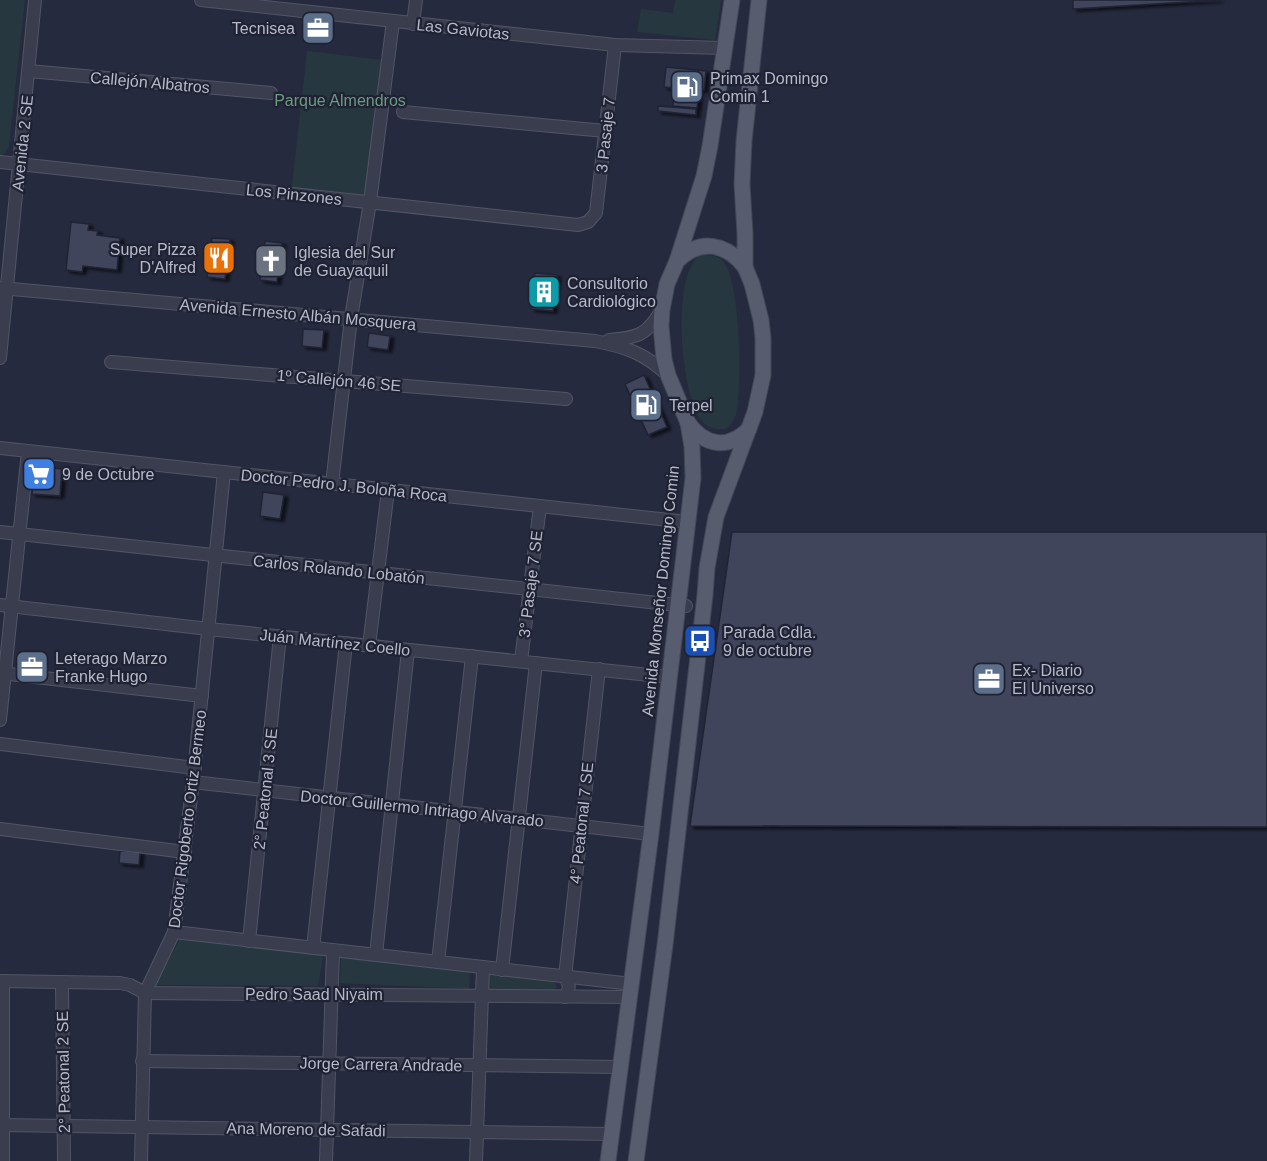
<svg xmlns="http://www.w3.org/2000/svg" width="1267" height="1161" font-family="Arial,sans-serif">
  <defs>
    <filter id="shadow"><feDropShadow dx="4" dy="2.5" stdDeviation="1.5" flood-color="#0009"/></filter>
  </defs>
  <rect width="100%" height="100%" fill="#252a3e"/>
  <!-- green -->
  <g fill="#27373f">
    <path d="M0,0H25L9,146L4,154L0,156Z"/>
    <path d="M675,0H721L715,40L637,32L641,9L673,13Z"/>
    <path d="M307,51L383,60L365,202L291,194Z"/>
    <path d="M701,255C710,255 720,255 725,264C740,286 743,388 736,414C734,421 731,424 726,429C716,430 707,428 701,420C681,395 670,272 701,255Z"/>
    <path d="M181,937L324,952L318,986L155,985Z"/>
    <path d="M341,956L470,971L469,989L340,983Z"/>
    <path d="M486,974L554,982L557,986L555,991L485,989Z"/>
  </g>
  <!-- building -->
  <g fill="#3f455c" stroke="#202435" stroke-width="1.5" filter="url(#shadow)">
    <path d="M1073,0H1220L1073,9Z"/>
    <path d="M666,67L706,71L704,90H699L697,108L673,106L674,88L664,87Z"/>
    <path d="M658,106L696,109V115L658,111Z"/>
    <path d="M71,222L89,224L88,230L98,231L97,235L120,238L117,270L83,266L82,272L66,270Z"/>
    <path d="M212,238L230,239L225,279L207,277Z"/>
    <path d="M265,241L282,243L277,282L260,280Z"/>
    <path d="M535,273L557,275L553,311L531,309Z"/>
    <path d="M303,329L324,330L322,348L302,346Z"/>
    <path d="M369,333L390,336L388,350L367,347Z"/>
    <path d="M644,375L667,427L648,435L625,384Z"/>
    <path d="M35,466L62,469L60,496L32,494Z"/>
    <path d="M263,492L284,495L280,519L260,516Z"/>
    <path d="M732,532H1267V827L690,826Z"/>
    <path d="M120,851L140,852L139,865L119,863Z"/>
  </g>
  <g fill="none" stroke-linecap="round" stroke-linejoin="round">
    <defs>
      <g id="minor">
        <path d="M201,0L615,45L725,48"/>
        <path d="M413,24L416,0"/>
        <path d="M29,71L271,93"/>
        <path d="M403,112L605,131"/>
        <path d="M0,162L578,225L588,222L596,213L615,45"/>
        <path d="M0,288L595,341C626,347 644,353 668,375"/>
        <path d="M609,340C637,338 647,335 661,311"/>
        <path d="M0,358L35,0"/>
        <path d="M111,362L566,399"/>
        <path d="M0,448L688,522"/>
        <path d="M332,484L351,318L370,202L393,21"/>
        <path d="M0,532L686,606"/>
        <path d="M0,605L209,629L669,677"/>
        <path d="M369,646L388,490"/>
        <path d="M521,661L540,506"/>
        <path d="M0,673L202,696"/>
        <path d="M0,720L28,451"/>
        <path d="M0,744L195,768"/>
        <path d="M193,782L651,834"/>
        <path d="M0,829L185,852"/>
        <path d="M174,932L632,984"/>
        <path d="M249,941L280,636"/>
        <path d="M313,948L346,643"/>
        <path d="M376,955L408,650"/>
        <path d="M438,962L472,656"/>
        <path d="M502,970L536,663"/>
        <path d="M0,981L120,983L130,985L145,993L629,997"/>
        <path d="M62,983L64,1161"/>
        <path d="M565,997C570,990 570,984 565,977L599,669"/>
        <path d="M142,1061L620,1067"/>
        <path d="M0,1125L612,1134"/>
        <path d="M3,1161V982"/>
        <path d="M141,1161L145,993L174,932L193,782L224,472"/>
        <path d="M326,1161L333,951"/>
        <path d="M476,1161L483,967"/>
      </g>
      <g id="major">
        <path d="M677,261C700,238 726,243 745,267"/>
        <path d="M688,423C705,446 728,450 749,429"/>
        <path d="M608,1161L651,834L693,478L692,447L688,423L668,375L664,359L661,326L662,310L667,284L677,261L704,176L710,146L732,0"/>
        <path d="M636,1161L665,945L705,595L707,568L716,517L755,412L763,375V338L761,320L752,284L745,267V234L742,184L744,141L759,0"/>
      </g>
    </defs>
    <!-- minor casing -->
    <use href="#minor" stroke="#515566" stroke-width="14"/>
    <!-- major casing -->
    <use href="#major" stroke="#424657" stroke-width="17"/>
    <!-- minor -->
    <use href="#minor" stroke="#393d4e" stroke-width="12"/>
    <!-- major -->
    <use href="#major" stroke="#575c6e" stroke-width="15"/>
  </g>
  <!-- icons -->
  <defs>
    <symbol id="office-square" viewBox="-11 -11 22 22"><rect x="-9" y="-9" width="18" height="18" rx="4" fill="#5c6f8a" stroke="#1e2233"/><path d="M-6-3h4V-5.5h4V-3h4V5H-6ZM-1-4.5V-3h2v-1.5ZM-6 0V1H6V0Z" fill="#fff"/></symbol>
    <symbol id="fuel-square" viewBox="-11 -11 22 22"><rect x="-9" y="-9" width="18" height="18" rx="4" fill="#5c6f8a" stroke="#1e2233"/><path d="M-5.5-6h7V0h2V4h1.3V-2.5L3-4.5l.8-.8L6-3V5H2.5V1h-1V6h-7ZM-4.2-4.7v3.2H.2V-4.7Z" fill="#fff"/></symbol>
    <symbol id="restaurant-square" viewBox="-11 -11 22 22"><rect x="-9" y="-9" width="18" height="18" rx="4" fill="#e8710a" stroke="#1e2233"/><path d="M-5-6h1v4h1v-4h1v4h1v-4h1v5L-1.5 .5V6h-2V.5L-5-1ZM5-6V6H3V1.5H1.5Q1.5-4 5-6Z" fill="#fff"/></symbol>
    <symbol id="church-square" viewBox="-11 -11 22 22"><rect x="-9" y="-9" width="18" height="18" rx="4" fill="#6b7280" stroke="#1e2233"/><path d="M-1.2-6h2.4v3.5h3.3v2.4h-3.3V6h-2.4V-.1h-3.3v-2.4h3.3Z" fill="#fff"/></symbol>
    <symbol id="building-square" viewBox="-11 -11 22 22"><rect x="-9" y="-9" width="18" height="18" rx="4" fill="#0f9aa8" stroke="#1e2233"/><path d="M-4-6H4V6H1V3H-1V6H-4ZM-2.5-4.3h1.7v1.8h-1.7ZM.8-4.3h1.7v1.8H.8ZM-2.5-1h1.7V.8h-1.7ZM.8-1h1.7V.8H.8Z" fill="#fff"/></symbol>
    <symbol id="supermarket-square" viewBox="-11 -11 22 22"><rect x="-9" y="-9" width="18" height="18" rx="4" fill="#3f7fe0" stroke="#1e2233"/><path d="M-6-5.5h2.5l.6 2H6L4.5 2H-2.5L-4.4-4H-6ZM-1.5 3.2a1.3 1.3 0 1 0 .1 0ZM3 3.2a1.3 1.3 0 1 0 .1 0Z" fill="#fff"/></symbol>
    <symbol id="bus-square" viewBox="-11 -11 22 22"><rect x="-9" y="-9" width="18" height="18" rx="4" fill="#1a4fb4" stroke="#1e2233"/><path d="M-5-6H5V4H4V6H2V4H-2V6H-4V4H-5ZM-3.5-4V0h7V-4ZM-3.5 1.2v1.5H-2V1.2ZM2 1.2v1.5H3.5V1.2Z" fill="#fff"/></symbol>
  </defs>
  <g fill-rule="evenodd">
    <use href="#office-square" x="299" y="9" width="38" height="38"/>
    <use href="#fuel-square" x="668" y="68" width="38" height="38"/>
    <use href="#restaurant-square" x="200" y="239" width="38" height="38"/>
    <use href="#church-square" x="252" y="242" width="38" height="38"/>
    <use href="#building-square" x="525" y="273" width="38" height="38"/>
    <use href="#fuel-square" x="627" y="386" width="38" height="38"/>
    <use href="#supermarket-square" x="20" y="455" width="38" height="38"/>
    <use href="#bus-square" x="681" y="622" width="38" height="38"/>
    <use href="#office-square" x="13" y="648" width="38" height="38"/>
    <use href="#office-square" x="970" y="660" width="38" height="38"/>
  </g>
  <g text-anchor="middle" stroke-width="4.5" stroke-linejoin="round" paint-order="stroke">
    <!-- poi labels -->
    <g font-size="16" fill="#b5b9c9" stroke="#1e2233" text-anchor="start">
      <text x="295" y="34" text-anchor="end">Tecnisea</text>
      <text x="710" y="84">Primax Domingo<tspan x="710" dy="18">Comin 1</tspan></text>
      <text x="196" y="255" text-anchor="end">Super Pizza<tspan x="196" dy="18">D'Alfred</tspan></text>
      <text x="294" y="258">Iglesia del Sur<tspan x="294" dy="18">de Guayaquil</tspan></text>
      <text x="567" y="289">Consultorio<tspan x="567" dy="18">Cardiológico</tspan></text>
      <text x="669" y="411">Terpel</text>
      <text x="62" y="480">9 de Octubre</text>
      <text x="723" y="638">Parada Cdla.<tspan x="723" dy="18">9 de octubre</tspan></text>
      <text x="55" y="664">Leterago Marzo<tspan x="55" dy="18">Franke Hugo</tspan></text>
      <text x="1012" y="676">Ex- Diario<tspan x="1012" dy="18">El Universo</tspan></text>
    </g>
    <!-- street labels -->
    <g font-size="16" fill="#b5b9c9" stroke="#1e2233">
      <text transform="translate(463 29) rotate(6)" y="6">Las Gaviotas</text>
      <text transform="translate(150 82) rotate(5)" y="6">Callejón Albatros</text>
      <text transform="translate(605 135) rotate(-84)" y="6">3 Pasaje 7</text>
      <text transform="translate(22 143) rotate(-84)" y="6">Avenida 2 SE</text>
      <text transform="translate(294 194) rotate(6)" y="6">Los Pinzones</text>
      <text transform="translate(298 314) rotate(5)" y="6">Avenida Ernesto Albán Mosquera</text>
      <text transform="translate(339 380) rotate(5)" y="6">1º Callejón 46 SE</text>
      <text transform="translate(344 485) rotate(6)" y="6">Doctor Pedro J. Boloña Roca</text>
      <text transform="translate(339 569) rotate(6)" y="6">Carlos Rolando Lobatón</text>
      <text transform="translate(530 584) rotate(-83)" y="6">3° Pasaje 7 SE</text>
      <text transform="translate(660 591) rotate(-84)" y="6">Avenida Monseñor Domingo Comin</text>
      <text transform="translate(335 642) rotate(6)" y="6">Juán Martínez Coello</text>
      <text transform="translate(265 789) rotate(-84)" y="6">2° Peatonal 3 SE</text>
      <text transform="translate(422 808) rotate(6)" y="6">Doctor Guillermo Intriago Alvarado</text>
      <text transform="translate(187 819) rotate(-83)" y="6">Doctor Rigoberto Ortiz Bermeo</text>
      <text transform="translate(581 823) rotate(-84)" y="6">4° Peatonal 7 SE</text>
      <text x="314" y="1000">Pedro Saad Niyaim</text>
      <text transform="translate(381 1064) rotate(1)" y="6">Jorge Carrera Andrade</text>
      <text transform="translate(63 1072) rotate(-91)" y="6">2° Peatonal 2 SE</text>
      <text transform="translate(306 1129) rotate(1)" y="6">Ana Moreno de Safadi</text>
    </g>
    <!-- park labels -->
    <g font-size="16" fill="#6c9a80" stroke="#1e2233">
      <text x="340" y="106">Parque Almendros</text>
    </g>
  </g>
</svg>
